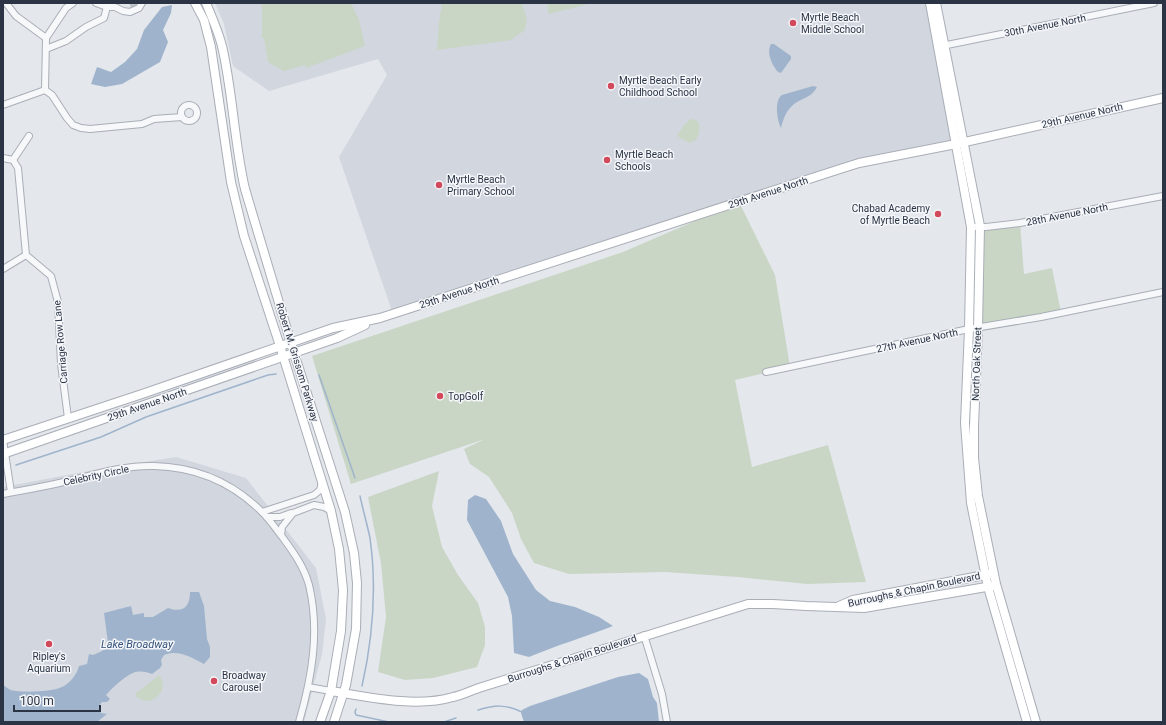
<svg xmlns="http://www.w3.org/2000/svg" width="1166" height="725" font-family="Roboto,sans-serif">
  <rect width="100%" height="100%" fill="#e4e7ec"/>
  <!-- built -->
  <g fill="#d2d6de">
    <path d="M215,3H930L956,144L859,163L393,314L339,157L387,75L378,59L269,91L233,66L224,24Z"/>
    <path d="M176,457L246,478L316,568L326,619L322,654L304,722H3V487L94,470Z"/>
  </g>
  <!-- green -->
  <g fill="#c9d6c5">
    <path d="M262,3H351L359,20L365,46L306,68L305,65L284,71L268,62L264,38H262Z"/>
    <path d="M442,3H522L527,19L525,30L511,40L437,50L439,23Z"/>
    <path d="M547,3H592L549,14Z"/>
    <path d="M691,119C702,119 700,131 697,139L690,143L680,138L677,135L685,124Z"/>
    <path d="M739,202L775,275L790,367L735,380L752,467L828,445L866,582L807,584L738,577L665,572L569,574L534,563L521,539L512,513L489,477L470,464L464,449L485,439L351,484L312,356L623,252Z"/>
    <path d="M1020,223L1024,274L1052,268L1061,312L978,328L980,226Z"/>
    <path d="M439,471L432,506L442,547L458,575L478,603L485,627V645L477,667L433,678L405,680L378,672L386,617L381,563L368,497Z"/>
    <path d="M159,675C167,687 161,698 148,701L142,700L137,697L135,694Z"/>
  </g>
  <!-- water -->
  <g fill="#9fb4cc">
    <path d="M172,5L171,13L163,30L168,42L160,62L122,84L105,87L91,84L97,67L111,72L125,62L137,49L144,30L162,7Z"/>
    <path d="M771,44H774L791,56V59L781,73L778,72C772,65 766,53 771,44Z"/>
    <path d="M813,86L817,87C811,99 799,98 791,107C785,113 783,120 781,128C777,120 774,100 782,95Z"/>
    <path d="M475,495L486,499L501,521L513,554L536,590L550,601L575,607L599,617L613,626C585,637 557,645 529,657L514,653L512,616L508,597L467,520L468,500Z"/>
    <path d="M190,592H199L204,606L207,639L210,647V657L204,664C191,657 178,649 164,655L161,660L162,665L160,668L152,674C147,672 139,670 133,673C125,676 112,688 106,695L110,699L107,702H102C99,705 98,708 101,713L107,714L97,722H3V685C5,686 8,689 11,690C22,693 55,692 64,686C71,682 77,674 79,666L87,664L89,654L93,655L100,652L105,649L108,643L104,613L131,606L133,615L144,613V617H153L168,608C182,613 190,608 190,592Z"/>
    <path d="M639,673L648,679L653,697L657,703L659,722H524L521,713L522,710L530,706L618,677Z"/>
  </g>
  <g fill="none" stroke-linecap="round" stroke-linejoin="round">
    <!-- stream -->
    <g stroke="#9fb4cc" stroke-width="1.5">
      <path d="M319,375L355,478"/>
      <path d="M16,465L101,437L146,417L268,375L276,374"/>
      <path d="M360,496C363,510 367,524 370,538C377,588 373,637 362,686"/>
      <path d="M356,709L355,712L356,715L389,722"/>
      <path d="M478,710C495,705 505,704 522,712"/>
      <path d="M444,722L456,718"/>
    </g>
    <!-- street-tunnel -->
    <path stroke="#bfc3cb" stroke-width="6" stroke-dasharray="6 3" stroke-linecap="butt" d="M131,7L136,4"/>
    <defs>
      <g id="street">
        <path d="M96,3L107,7H115L123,11L130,12L139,8L142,3"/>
        <path d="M46,38L66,8L73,3"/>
        <path d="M942,46L1154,3"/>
        <path d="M46,49L66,41L86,27L104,18L107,7"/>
        <path d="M45,90L52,95L67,118L73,125L81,128L90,129L142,124L154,119L182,117"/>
        <path d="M3,105L45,90L46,38L16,16L6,3"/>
        <circle cx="189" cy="113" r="8"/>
        <path d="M3,158L13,160L18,168L26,255L51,276L58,302L61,364L68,418"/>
        <path d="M13,160L29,136"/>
        <path d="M971,227H986L1020,223L1163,196"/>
        <path d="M3,269L26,255"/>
        <path d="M766,372L969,329L1041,317L1163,292"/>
        <path d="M3,440L11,492"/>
        <path d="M3,494C25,490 47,486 68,481C97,474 125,465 154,466C196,467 233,483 262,512C270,520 276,529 283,538C294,553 304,567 309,585C320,631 312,677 299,722"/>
        <path d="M262,512L314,495L320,490L322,482"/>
        <path d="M267,517H280L291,513"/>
        <path d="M281,535L282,527L293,513L314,505L324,507L331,511"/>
        <path d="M644,635L662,694L667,722"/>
        <path d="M308,687L331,691"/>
      </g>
      <g id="secondary">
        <path d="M195,3L204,20L211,47L231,182L244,236L280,346L331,511L339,549L343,590L341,631L331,691L320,722"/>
        <path d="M206,3C212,17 218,31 222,46C233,93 234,142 245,189L294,353L345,512L354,553L357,583L356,629L346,685L334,722"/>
        <path d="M930,3L971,227L969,329L965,423L971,503L988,587L1027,722"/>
        <path d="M936,3L980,226L978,328L974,426V458L978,496L996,584L1036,722"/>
        <path d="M3,440L145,393L333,328L380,318L840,169L859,163L956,144L1163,98"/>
        <path d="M3,454L337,338L365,325"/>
        <path d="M839,606L853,600L990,574"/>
        <path d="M331,691C368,697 416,708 453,697C463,695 472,690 482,687L748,604H773L806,606L864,608L992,586"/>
      </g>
    </defs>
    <!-- street casing -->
    <use href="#street" stroke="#a9aeb7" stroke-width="8"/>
    <!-- secondary casing -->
    <use href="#secondary" stroke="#a9aeb7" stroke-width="10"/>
    <!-- street -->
    <use href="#street" stroke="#f7f8fa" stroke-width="6"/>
    <!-- secondary -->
    <use href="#secondary" stroke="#fff" stroke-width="8"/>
  </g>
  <!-- markers -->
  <g fill="#d1495b" stroke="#f4f6f9" stroke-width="1.5">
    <circle cx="793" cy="23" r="4"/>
    <circle cx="611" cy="86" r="4"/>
    <circle cx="607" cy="160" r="4"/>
    <circle cx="439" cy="185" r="4"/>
    <circle cx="938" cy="214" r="4"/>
    <circle cx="440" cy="396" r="4"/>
    <circle cx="49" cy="644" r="4"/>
    <circle cx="214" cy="681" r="4"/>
  </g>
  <g text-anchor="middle" stroke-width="3" stroke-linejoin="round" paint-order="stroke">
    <!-- poi labels -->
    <g font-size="10" fill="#2b3445" stroke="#f4f6f9" text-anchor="start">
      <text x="801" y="21">Myrtle Beach<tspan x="801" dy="12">Middle School</tspan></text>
      <text x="619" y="84">Myrtle Beach Early<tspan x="619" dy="12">Childhood School</tspan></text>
      <text x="615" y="158">Myrtle Beach<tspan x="615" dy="12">Schools</tspan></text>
      <text x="447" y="183">Myrtle Beach<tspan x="447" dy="12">Primary School</tspan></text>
      <text x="930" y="212" text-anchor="end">Chabad Academy<tspan x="930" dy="12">of Myrtle Beach</tspan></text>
      <text x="448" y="400">TopGolf</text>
      <text x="49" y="660" text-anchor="middle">Ripley's<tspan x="49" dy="12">Aquarium</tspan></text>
      <text x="222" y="679">Broadway<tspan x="222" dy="12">Carousel</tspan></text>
    </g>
    <!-- street labels -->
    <g font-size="10" fill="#2b3445" stroke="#f4f6f9">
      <text transform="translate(1045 25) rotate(-11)" y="4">30th Avenue North</text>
      <text transform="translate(1082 115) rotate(-13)" y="4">29th Avenue North</text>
      <text transform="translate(768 192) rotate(-18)" y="4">29th Avenue North</text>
      <text transform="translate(1067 214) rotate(-11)" y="4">28th Avenue North</text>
      <text transform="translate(459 292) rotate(-18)" y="4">29th Avenue North</text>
      <text transform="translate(917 340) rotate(-12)" y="4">27th Avenue North</text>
      <text transform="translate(60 342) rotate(-95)" y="4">Carriage Row Lane</text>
      <text transform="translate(298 362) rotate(73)" y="4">Robert M. Grissom Parkway</text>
      <text transform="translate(976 364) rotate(-88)" y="4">North Oak Street</text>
      <text transform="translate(147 404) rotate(-19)" y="4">29th Avenue North</text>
      <text transform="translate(96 475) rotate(-12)" y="4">Celebrity Circle</text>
      <text transform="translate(914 589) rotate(-12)" y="4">Burroughs &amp; Chapin Boulevard</text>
      <text transform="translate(572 658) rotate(-18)" y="4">Burroughs &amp; Chapin Boulevard</text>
    </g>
    <!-- water labels -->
    <g font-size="11" font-style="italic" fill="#34527a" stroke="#f4f6f9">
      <text x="137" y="648">Lake Broadway</text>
    </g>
  </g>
  <!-- border -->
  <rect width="1166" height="725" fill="none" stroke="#2b3445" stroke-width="8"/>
  <!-- scale -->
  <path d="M14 705v6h86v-6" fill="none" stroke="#2b3445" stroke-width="2"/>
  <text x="20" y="705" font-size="12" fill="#2b3445" stroke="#f4f6f9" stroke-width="3" paint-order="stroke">100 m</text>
</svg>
